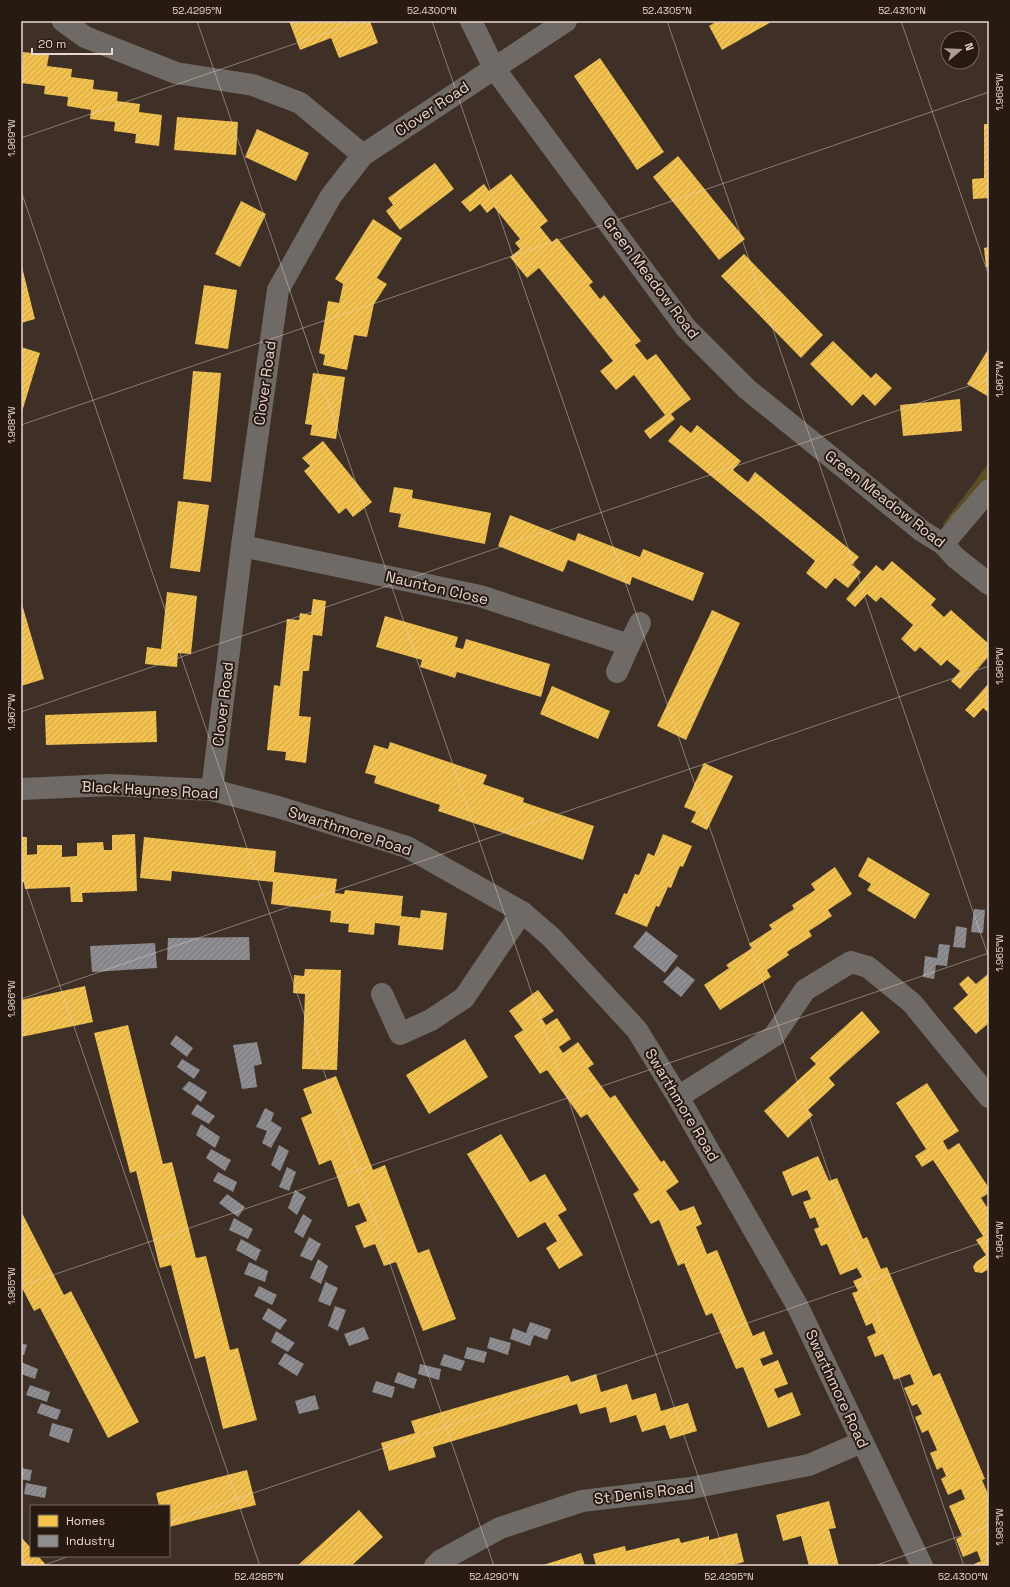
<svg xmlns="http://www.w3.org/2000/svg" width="1010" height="1587" font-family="'Space Grotesk',sans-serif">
  <defs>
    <pattern id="grass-tufts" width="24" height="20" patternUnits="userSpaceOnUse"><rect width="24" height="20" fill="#5b4d24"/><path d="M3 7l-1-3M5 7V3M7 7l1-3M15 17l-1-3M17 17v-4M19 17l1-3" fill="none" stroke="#736643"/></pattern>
    <pattern id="homes-hatch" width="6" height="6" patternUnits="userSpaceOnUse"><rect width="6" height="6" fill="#f2c14e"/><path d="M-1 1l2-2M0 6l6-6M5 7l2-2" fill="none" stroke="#c7a14a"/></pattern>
    <pattern id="industry-hatch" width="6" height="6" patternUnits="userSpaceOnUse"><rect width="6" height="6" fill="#8d8d92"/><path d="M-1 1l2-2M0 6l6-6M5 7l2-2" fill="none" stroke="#787679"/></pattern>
  </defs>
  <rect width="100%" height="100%" fill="#3f3027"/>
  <!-- grass -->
  <path fill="url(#grass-tufts)" d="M989,463V483L951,528L943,524Z"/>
  <!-- homes -->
  <g fill="url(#homes-hatch)">
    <path d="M289,21H370L378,43L339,58L331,38L300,50Z"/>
    <path d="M717,21H773L722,50L709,26Z"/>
    <path d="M23,52L49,55L47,66L72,69L71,77L94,80L93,89L118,92L117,101L140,104L139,112L162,115L159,146L135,143L136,134L114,131L115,122L90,119L91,110L67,106L68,97L44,94L45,86L21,83Z"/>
    <path d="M600,58L664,152L637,170L574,76Z"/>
    <path d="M177,117L238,122L236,155L174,150Z"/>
    <path d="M984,124H989V198L973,199L972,179L984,178Z"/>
    <path d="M257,129L309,153L296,181L245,157Z"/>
    <path d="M678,156L745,239L719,260L653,177Z"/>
    <path d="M435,163L454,189L400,230L386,211L393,205L388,198Z"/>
    <path d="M511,174L548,221L540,227L552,242L557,238L593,282L589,285L600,299L604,295L641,341L635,345L647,360L656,354L691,399L671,414L675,419L650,439L644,431L665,415L634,375L616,390L600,371L613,361L539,268L527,278L510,257L520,249L515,243L520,239L494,207L487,213L480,204L470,212L461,202L484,184L489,191Z"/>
    <path d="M241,201L266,214L240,267L215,254Z"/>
    <path d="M373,219L402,238L377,278L387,284L374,304L367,337L354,335L347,370L323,365L325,355L319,353L328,301L339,303L343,284L335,279Z"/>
    <path d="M989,247V267H986L984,248Z"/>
    <path d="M744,254L823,335L801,358L721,276Z"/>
    <path d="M21,263L35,319L21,323Z"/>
    <path d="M204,285L237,290L228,349L195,344Z"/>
    <path d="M833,341L871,378L876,373L892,388L875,406L863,394L852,406L810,364Z"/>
    <path d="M21,347L40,353L21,415Z"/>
    <path d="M989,348V397L967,384Z"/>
    <path d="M193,371L221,373L211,482L183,479Z"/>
    <path d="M313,373L345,377L336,439L310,435L312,425L305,424Z"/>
    <path d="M960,399L962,431L903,436L900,405Z"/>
    <path d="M681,425L691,433L697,425L741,461L733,470L748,482L755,472L859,557L852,565L861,572L848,588L835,578L826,589L806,573L815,561L668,441Z"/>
    <path d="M323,441L372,502L353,517L346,508L339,514L304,471L310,466L302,458Z"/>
    <path d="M394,487L413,490L412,498L491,513L485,544L398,527L401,514L389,512Z"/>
    <path d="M178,501L209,505L200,572L170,568Z"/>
    <path d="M510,515L575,541L578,533L640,557L643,549L704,573L693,601L632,577L630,585L568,560L563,572L498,546Z"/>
    <path d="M892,561L936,599L931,605L944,617L951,610L989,644V656L960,689L951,681L960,671L947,660L941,666L920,647L915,652L901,639L913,625L881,597L876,602L867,594L855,607L846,599L876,565L883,571Z"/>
    <path d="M167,592L197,596L191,654L178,653L177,667L145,664L147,647L161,649Z"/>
    <path d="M313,599L326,601L322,636L313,635L309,671H303L299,716L311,717L306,763L285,760L286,752L267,750L274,685L280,686L287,619L299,620L300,613L311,615Z"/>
    <path d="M21,601L44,679L21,686Z"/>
    <path d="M712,610L740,623L686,740L657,726Z"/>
    <path d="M385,616L458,637L455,647L463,649L466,639L550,664L541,697L457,672L455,678L420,667L422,660L376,647Z"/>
    <path d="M989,683V713L983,708L974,718L965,710Z"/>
    <path d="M552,686L610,711L598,739L540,714Z"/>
    <path d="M156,711L157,742L46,745L45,715Z"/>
    <path d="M390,742L487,775L483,784L524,798L523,802L594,826L583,860L438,811L440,805L374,783L376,776L365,773L374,745L388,749Z"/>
    <path d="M704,763L733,776L707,830L691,822L696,812L684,807Z"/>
    <path d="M135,834L137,891L82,893L83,902H71L70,887L25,889L24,882H21V837H27V855L37,854V845H62V857L77,856V843L103,842L104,850H112V835Z"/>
    <path d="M663,834L692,846L683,867L680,866L671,888L668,887L659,907L656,906L647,927L615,914L624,893L627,894L635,874L639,875L648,853L654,856Z"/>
    <path d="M144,837L276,851L274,872L337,879L335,893L344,894L345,890L403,896L401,916L420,918L421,910L447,913L443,950L398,945L400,926L375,923L374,935L348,932L349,924L330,922L331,911L271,904L273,882L172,871L171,881L140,878Z"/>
    <path d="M868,857L930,894L915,919L867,890L871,884L858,876Z"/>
    <path d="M835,867L852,894L828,910L832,916L809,931L812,936L787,952L789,955L767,970L771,977L720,1010L704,985L729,968L726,965L752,948L749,944L772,929L769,925L794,909L792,905L815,890L811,884Z"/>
    <path d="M305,969L341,970L337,1070L302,1069L305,994L293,993L294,975L304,976Z"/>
    <path d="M989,973V1023L976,1034L953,1008L968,995L959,984L968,976L976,984Z"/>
    <path d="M85,986L93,1022L21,1037V1000Z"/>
    <path d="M538,990L554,1011L542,1019L546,1025L557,1018L571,1039L559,1047L563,1053L578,1042L594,1064L588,1068L610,1098L615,1095L661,1162L664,1160L679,1182L666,1191L680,1211L694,1206L702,1224L696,1227L707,1254L717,1250L753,1336L764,1331L773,1354L760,1359L763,1366L778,1360L788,1384L774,1389L778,1398L792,1392L801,1415L768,1428L743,1367L736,1369L712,1313L706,1316L684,1263L678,1266L659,1220L651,1224L633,1194L639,1190L587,1114L581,1118L547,1070L540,1074L514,1036L523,1030L509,1011Z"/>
    <path d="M862,1011L880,1032L829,1078L835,1085L808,1110L813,1115L788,1138L764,1111L816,1064L810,1058Z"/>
    <path d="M128,1025L163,1164L172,1162L196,1258L206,1256L230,1350L238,1348L257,1420L223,1429L205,1356L195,1359L171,1265L160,1268L136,1171L130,1173L94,1033Z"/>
    <path d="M465,1039L488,1077L429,1114L406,1075Z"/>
    <path d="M336,1076L373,1170L385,1165L418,1253L429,1249L456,1319L423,1331L396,1262L384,1266L375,1244L364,1248L355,1226L367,1221L359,1203L348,1207L331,1160L319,1165L301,1118L312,1113L303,1089Z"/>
    <path d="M927,1083L959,1131L943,1141L948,1150L959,1143L989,1188V1193L981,1198L987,1207L989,1206V1269L982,1273L975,1272L973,1267L976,1262L986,1255L976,1240L983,1236L933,1160L922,1167L915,1156L926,1149L896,1103Z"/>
    <path d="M501,1134L530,1182L545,1174L567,1210L558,1215L583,1255L559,1269L546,1248L557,1241L545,1222L518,1238L467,1154Z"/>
    <path d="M818,1156L829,1181L837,1178L863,1239L867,1237L881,1269L887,1267L933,1376L940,1373L985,1479L982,1480L989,1496V1566H975L974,1564L981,1561L977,1551L963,1557L956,1539L962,1536L949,1506L965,1499L961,1489L948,1495L941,1479L946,1476L942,1467L937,1470L930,1453L937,1450L928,1430L922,1433L915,1417L922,1414L917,1404L912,1406L904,1388L914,1384L910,1374L894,1380L883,1354L875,1357L867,1337L876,1333L872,1323L866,1326L852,1293L858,1291L853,1281L862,1277L857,1268L840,1275L827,1244L821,1246L814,1229L819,1227L815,1217L810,1219L803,1202L811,1199L807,1190L792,1196L782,1172Z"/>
    <path d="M21,1211L64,1295L71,1291L139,1422L108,1438L40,1308L34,1311L21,1286Z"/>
    <path d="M596,1374L601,1392L627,1384L632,1400L656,1393L661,1411L688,1403L697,1431L670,1439L665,1425L642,1432L636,1415L610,1423L606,1407L580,1414L577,1404L433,1447L436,1457L389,1471L381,1443L415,1433L411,1421L568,1375L571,1382Z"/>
    <path d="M247,1470L256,1505L169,1527V1506H159L156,1493Z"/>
    <path d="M829,1501L836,1528L829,1529L839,1566H809L801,1536L783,1541L776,1515Z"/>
    <path d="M359,1510L383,1537L351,1566H297Z"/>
    <path d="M737,1533L744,1562L729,1566H596L593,1554L625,1546L626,1551L679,1538L681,1543L709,1536V1540Z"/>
    <path d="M21,1537L31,1548V1556H38L47,1566H21Z"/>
    <path d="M581,1553L585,1566H540Z"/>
  </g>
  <!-- industry -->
  <g fill="url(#industry-hatch)">
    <path d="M974,909L985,910L983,933L971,932Z"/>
    <path d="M956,926L967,928L965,948L953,947Z"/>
    <path d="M646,931L678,956L665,973L633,947Z"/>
    <path d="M249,937L250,960H167L168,938Z"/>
    <path d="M155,943L157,968L92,972L90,946Z"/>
    <path d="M939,944L950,945L947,966L936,965L934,979L923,977L925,956L937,958Z"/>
    <path d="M677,966L695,980L681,997L663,982Z"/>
    <path d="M176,1035L193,1048L187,1057L170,1044Z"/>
    <path d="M257,1042L262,1064L254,1066L257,1087L242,1089L233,1045Z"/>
    <path d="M182,1059L200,1070L194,1079L177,1067Z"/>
    <path d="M189,1081L207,1092L201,1102L182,1089Z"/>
    <path d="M197,1104L215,1116L209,1124L191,1114Z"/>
    <path d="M265,1108L274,1113L271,1121L282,1128L271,1148L262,1143L267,1131L256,1127Z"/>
    <path d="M201,1124L220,1137L215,1148L196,1135Z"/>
    <path d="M279,1145L289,1151L280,1171L271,1165Z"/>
    <path d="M211,1149L231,1160L225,1171L206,1158Z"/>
    <path d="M287,1167L296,1172L289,1191L279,1187Z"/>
    <path d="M218,1172L237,1182L233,1192L213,1181Z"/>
    <path d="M295,1190L306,1197L297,1215L288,1208Z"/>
    <path d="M227,1194L245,1207L238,1217L219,1203Z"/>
    <path d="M303,1214L312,1220L303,1238L294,1232Z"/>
    <path d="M234,1218L253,1229L248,1239L229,1230Z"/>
    <path d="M309,1237L321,1244L312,1261L300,1256Z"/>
    <path d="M241,1239L261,1250L256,1261L236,1250Z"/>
    <path d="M318,1259L328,1266L321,1284L310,1278Z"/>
    <path d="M249,1262L268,1271L265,1282L244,1274Z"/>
    <path d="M326,1280V1282L338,1288L330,1306L318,1301Z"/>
    <path d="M259,1286L277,1295L272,1305L254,1296Z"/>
    <path d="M335,1306L346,1310L338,1331L328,1326Z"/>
    <path d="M268,1308L287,1320L280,1330L262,1319Z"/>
    <path d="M530,1322L551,1329L547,1340L534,1335L530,1346L510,1339L513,1328L526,1333Z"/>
    <path d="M364,1327L369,1339L349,1346L344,1334Z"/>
    <path d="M276,1331L295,1343L288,1352L271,1342Z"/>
    <path d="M490,1337L511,1343L508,1355L487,1348Z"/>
    <path d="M21,1343L27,1345L24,1355L21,1354Z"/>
    <path d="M467,1347L487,1352L484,1363L464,1358Z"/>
    <path d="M285,1353L304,1364L297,1376L278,1364Z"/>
    <path d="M444,1354L465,1361L461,1371L440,1365Z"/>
    <path d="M21,1362L38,1369L35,1379L21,1374Z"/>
    <path d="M420,1364L441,1369L439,1380L418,1374Z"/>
    <path d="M398,1372L417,1379L414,1389L394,1382Z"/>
    <path d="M376,1381L395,1387L392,1398L372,1392Z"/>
    <path d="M30,1385L50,1392L47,1402L26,1395Z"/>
    <path d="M315,1395L319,1409L299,1414L295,1401Z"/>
    <path d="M41,1403L61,1410L57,1420L37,1413Z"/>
    <path d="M52,1423L73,1429L69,1443L49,1436Z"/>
    <path d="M21,1468L32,1470L30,1481L21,1479Z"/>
    <path d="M26,1483L47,1487L45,1498L24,1494Z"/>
  </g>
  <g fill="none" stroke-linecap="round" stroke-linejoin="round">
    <!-- minor -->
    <g stroke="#6f6a65" stroke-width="22">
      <path d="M63,21L85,37L176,73L253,85L300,103L363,155"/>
      <path d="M471,21L494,68L686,328L747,389L922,531L943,544L956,558L989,584"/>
      <path d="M943,544L989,490"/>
      <path d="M242,546L480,596L629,645L617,672"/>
      <path d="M629,645L640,623"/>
      <path d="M21,789L110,785L212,790L278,807L407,847L522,912L551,937L637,1030L678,1097L798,1307L922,1566"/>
      <path d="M212,790L242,546L278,290L331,196L363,155L566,21"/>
      <path d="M382,994L400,1034L431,1020L464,998L522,912"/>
      <path d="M678,1097L774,1036L805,990L851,962L868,967L912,1003L989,1097"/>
      <path d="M435,1566L440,1561L500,1528L582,1501L691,1488L809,1465L862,1442"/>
    </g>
  </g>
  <!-- ticks -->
  <path fill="none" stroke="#e9d7cd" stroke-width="1" stroke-opacity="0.45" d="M197,21L729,1566M432,21L964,1566M667,21L989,958M901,21L989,276M21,138L361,21M21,191L494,1566M21,425L989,92M21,712L989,379M21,873L260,1566M21,999L989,666M21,1286L989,953M169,1522L989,1240M21,1554L25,1566M41,1566L70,1556M874,1566L989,1526"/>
  <g text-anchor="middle" stroke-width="4" stroke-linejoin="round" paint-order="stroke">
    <!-- street labels -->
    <g font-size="15" fill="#e9d7cd" stroke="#261a12">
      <text transform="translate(432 109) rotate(-34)" y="5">Clover Road</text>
      <text transform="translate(651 278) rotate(53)" y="5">Green Meadow Road</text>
      <text transform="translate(265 383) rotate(-82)" y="5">Clover Road</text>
      <text transform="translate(885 499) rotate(38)" y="5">Green Meadow Road</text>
      <text transform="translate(437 588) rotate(13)" y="5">Naunton Close</text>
      <text transform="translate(223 704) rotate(-83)" y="5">Clover Road</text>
      <text transform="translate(150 790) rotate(3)" y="5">Black Haynes Road</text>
      <text transform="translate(350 831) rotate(18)" y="5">Swarthmore Road</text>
      <text transform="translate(682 1105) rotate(59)" y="5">Swarthmore Road</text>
      <text transform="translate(837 1389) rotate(65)" y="5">Swarthmore Road</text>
      <text transform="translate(644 1493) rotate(-7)" y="5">St Denis Road</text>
    </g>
  </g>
  <!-- border -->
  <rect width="1010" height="1587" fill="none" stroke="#261a12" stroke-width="44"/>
  <!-- legend -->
  <rect x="30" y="1505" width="140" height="52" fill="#261a12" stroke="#74665d"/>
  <rect x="38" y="1515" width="20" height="12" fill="#f2c14e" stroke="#74665d"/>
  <text x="66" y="1525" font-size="12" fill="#e9d7cd">Homes</text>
  <rect x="38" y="1535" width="20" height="12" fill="#8d8d92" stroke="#74665d"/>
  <text x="66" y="1545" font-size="12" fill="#e9d7cd">Industry</text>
  <!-- north arrow -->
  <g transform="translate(960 50) rotate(71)"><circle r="19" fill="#261a12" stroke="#74665d"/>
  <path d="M0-3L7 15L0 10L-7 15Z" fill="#ae9d93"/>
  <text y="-6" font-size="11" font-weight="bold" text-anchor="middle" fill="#e9d7cd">N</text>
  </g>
  <!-- scale -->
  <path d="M32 48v6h80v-6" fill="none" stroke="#e9d7cd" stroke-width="2"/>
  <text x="38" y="48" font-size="12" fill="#e9d7cd" stroke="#261a12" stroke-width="3" paint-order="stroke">20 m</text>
  <rect x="22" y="22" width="966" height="1543" fill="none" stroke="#e9d7cd" stroke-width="1.5"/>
  <g font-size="10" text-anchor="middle" fill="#e9d7cd">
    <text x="197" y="14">52.4295°N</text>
    <text x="432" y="14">52.4300°N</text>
    <text x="667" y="14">52.4305°N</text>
    <text x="902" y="14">52.4310°N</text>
    <text transform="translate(999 92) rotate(-90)" y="4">1.968°W</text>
    <text transform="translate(11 138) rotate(-90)" y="4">1.969°W</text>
    <text transform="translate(999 379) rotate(-90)" y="4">1.967°W</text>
    <text transform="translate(11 425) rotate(-90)" y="4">1.968°W</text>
    <text transform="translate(999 666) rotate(-90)" y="4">1.966°W</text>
    <text transform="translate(11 712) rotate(-90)" y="4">1.967°W</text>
    <text transform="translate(999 953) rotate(-90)" y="4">1.965°W</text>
    <text transform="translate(11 999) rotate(-90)" y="4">1.966°W</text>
    <text transform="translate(999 1240) rotate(-90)" y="4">1.964°W</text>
    <text transform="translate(11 1286) rotate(-90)" y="4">1.965°W</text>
    <text transform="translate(999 1527) rotate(-90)" y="4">1.963°W</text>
    <text x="259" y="1580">52.4285°N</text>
    <text x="494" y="1580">52.4290°N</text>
    <text x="729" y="1580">52.4295°N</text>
    <text x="963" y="1580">52.4300°N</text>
  </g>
</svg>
